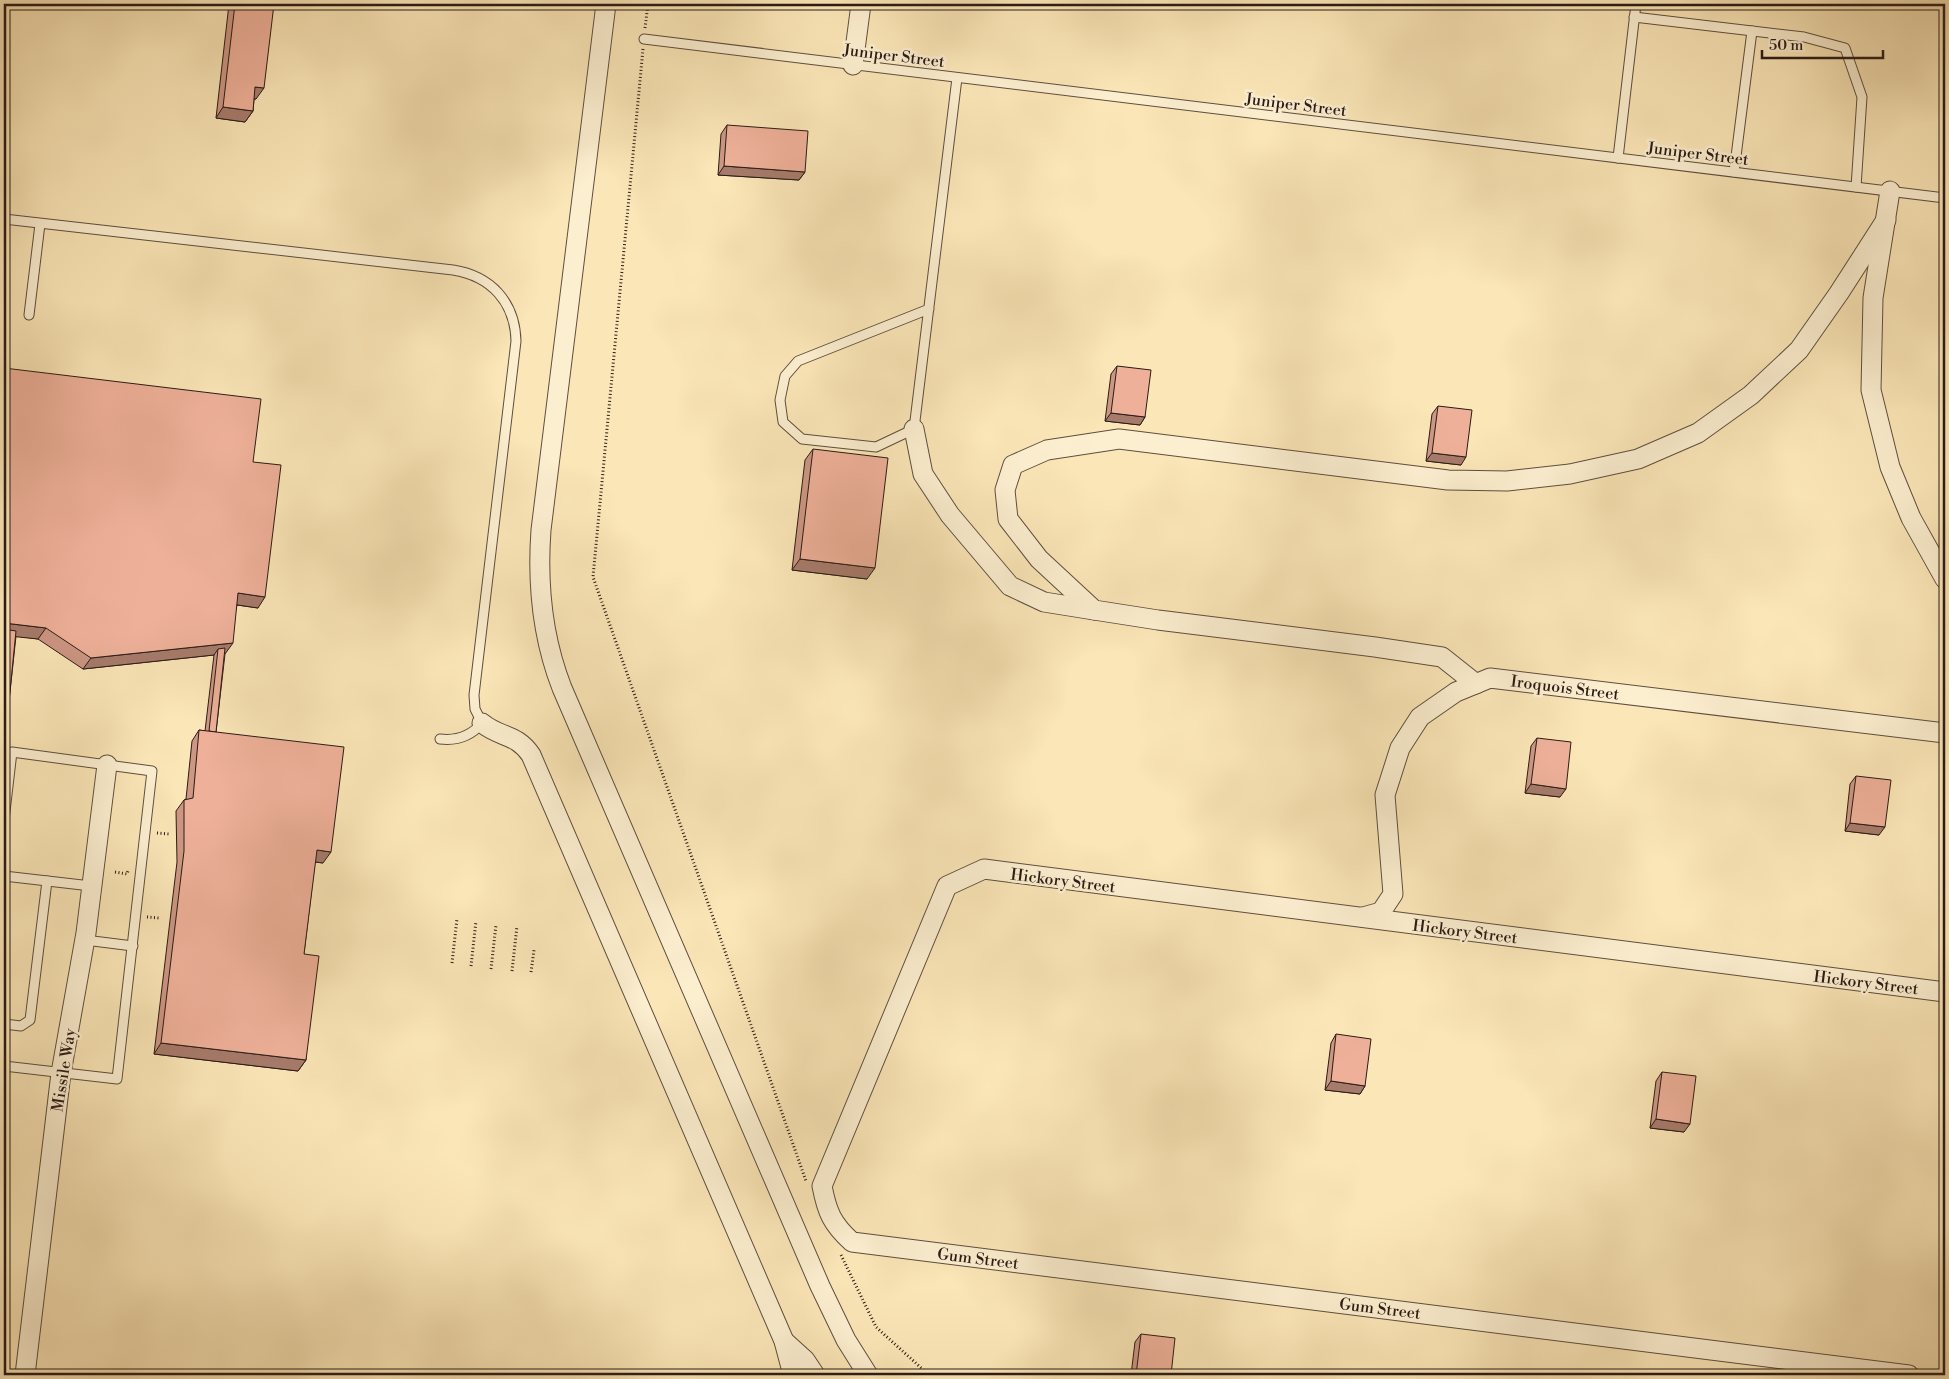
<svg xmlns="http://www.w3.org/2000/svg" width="1949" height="1379" font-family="'Libre Bodoni',serif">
  <rect width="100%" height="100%" fill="#fbe6b7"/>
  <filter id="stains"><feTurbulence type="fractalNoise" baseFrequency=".004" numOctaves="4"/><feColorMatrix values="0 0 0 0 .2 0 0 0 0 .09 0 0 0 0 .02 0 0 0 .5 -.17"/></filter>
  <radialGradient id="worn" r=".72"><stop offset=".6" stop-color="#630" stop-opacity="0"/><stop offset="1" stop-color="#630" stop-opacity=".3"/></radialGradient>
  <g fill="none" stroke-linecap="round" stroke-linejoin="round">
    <defs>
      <g id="lane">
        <path d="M1634,17L1804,37L1845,48L1862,97L1856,187"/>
        <path d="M644,39L1945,198"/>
        <path d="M1618,158L1636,4"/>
        <path d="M1734,172L1752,31"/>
        <path d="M4,219L453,270C491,276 515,302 516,341L474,695L475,709L482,723C471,736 457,741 440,739"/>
        <path d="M929,309L798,361L785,376L780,400L783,422L802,439L876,447L914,429L957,78"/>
        <path d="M29,315L40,224"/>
        <path d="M4,820L12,752L152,771L117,1079L4,1066"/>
        <path d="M4,876L91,886"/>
        <path d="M85,940L133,946"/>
        <path d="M4,1024L21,1026L30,1020L47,881"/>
      </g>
      <g id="street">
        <path d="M606,4L541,530C537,585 542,637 562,688L820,1286L846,1340L868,1375"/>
        <path d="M853,65L861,4"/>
        <path d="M1890,191L1873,298L1871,390L1890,467L1911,518L1945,579"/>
        <path d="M914,429L923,474L950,515L1010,586L1044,602L1094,610"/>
        <path d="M1476,684L1442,657L1375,647L1158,620L1094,610L1039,559L1008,519L1005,490L1013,465L1047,450L1119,439L1448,480L1507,481L1570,474L1638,459L1698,433L1751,395L1799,350L1839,293L1886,220"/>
        <path d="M482,723C500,738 516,733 531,755L784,1341L793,1375"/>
        <path d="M1363,917L1381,912L1393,894L1385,795L1400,748L1420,717L1456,692L1490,678L1945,733"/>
        <path d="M784,1341L805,1360L815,1375"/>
        <path d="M25,1375L61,1073L86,933L107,765"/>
        <path d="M1909,1375L852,1242C832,1224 827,1212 822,1186L947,886L984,869L1945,992"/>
      </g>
    </defs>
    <!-- lane casing -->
    <use href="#lane" stroke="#5e4e3e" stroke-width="11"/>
    <!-- street casing -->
    <use href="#street" stroke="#5e4e3e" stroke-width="21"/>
    <!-- path -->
    <g stroke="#2a1b16" stroke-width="3" stroke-dasharray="1 2.5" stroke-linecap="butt">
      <path d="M645,28L648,4"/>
      <path d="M643,49L593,577L806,1181"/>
      <path d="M157,833L169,834"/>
      <path d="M115,872L127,874L128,871"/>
      <path d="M147,917L159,918"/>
      <path d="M452,963L457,919"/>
      <path d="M471,966L476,921"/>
      <path d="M491,969L496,925"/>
      <path d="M512,971L517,926"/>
      <path d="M531,972L534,950"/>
      <path d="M841,1255L876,1327L929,1375"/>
    </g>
    <!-- lane -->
    <use href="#lane" stroke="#fcefd0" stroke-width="9"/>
    <!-- street -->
    <use href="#street" stroke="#fcefd0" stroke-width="19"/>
  </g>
  <!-- wall -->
  <g fill="#cd9784" stroke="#2a1b16">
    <path d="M229,4H274L256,99H254L253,111L245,122L216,118Z"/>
    <path d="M727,125L805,172L799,180L718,175L721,134Z"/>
    <path d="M1117,366L1145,417L1140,425L1105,421L1111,374Z"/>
    <path d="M4,368L253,462L258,608L237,605L225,654L216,732L323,863L315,862L304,954L306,1060L298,1071L154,1054L177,862L176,811L184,800L186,799L192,741L199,730L205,731L214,655L83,669L38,639L16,636L9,701L5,706H4V652L6,635H4Z"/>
    <path d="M1438,406L1461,465L1426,461L1432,414Z"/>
    <path d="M813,449L867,579L792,570L805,460Z"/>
    <path d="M1537,738L1560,797L1525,793L1531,746Z"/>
    <path d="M1856,776L1879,835L1845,831L1850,784Z"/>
    <path d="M1336,1034L1365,1086L1360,1094L1325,1090L1331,1043Z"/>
    <path d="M1662,1072L1684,1132L1650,1128L1656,1081Z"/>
    <path d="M1141,1334L1171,1375H1131L1135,1342Z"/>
  </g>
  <!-- shaded-wall -->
  <g fill="#a77b6b" stroke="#2a1b16">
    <path d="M255,87L264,88L256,99L247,98Z"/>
    <path d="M223,107L253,111L245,122L216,118Z"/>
    <path d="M724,166L805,172L799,180L718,175Z"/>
    <path d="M1111,413L1145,417L1140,425L1105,421Z"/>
    <path d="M1432,453L1466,457L1461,465L1426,461Z"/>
    <path d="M800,559L875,568L867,579L792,570Z"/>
    <path d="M238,593L265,597L258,608L231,604Z"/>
    <path d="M4,623L46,628L38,639L9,636V630L6,635H4Z"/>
    <path d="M233,643L225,654L218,649L214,655L83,669L91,658Z"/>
    <path d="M4,700L9,701L5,706H4Z"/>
    <path d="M1531,784L1566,789L1560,797L1525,793Z"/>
    <path d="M1850,823L1885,827L1879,835L1845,831Z"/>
    <path d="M317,850L331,852L323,863L309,861Z"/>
    <path d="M161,1043L306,1060L298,1071L154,1054Z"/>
    <path d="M1331,1081L1365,1086L1360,1094L1325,1090Z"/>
    <path d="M1656,1119L1690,1124L1684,1132L1650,1128Z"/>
  </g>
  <!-- building -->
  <g fill="#eeb099" stroke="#2a1b16">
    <path d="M235,4H274L264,88L255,87L253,111L223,107Z"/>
    <path d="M727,125L808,131L805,172L724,166Z"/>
    <path d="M1117,366L1151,370L1145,417L1111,413Z"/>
    <path d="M4,368L261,399L253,462L281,465L265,597L238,593L233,643L91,658L46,628L4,623Z"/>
    <path d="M1438,406L1472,410L1466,457L1432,453Z"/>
    <path d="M813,449L888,458L875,568L800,559Z"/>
    <path d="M9,630L16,631L9,701L4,700V679Z"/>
    <path d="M225,648L216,732L209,731L218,649Z"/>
    <path d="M199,730L344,747L331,852L317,850L304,954L319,956L306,1060L161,1043L184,851V800L193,798Z"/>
    <path d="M1537,738L1571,742L1566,789L1531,784Z"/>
    <path d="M1856,776L1891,780L1885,827L1850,823Z"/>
    <path d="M1336,1034L1371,1039L1365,1086L1331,1081Z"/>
    <path d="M1662,1072L1696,1076L1690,1124L1656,1119Z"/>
    <path d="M1141,1334L1175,1338L1171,1375H1136Z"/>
    <path d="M1457,1371L1492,1375H1457Z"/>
  </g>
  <g text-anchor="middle" stroke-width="5" stroke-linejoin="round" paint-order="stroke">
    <!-- street labels -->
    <g font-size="16" fill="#2a1b16" stroke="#fcefd0">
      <text transform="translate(894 55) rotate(7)" y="6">Juniper Street</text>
      <text transform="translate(1296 104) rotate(7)" y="6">Juniper Street</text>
      <text transform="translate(1698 153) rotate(7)" y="6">Juniper Street</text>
      <text transform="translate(1565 687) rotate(7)" y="6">Iroquois Street</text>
      <text transform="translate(1063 880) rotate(7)" y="6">Hickory Street</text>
      <text transform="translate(1465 931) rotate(7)" y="6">Hickory Street</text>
      <text transform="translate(1866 982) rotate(7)" y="6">Hickory Street</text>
      <text transform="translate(63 1070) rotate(-81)" y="6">Missile Way</text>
      <text transform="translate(978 1258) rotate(7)" y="6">Gum Street</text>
      <text transform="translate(1380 1308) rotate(7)" y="6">Gum Street</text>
    </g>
  </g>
  <!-- margin -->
  <rect width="1949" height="1379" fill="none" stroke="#fbe6b7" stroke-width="20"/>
  <rect x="5" y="5" width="1939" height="1369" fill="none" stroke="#2a1b16" stroke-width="2.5"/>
  <rect x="10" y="10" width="1929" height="1359" fill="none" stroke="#2a1b16"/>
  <!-- scale -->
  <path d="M1762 50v8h121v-8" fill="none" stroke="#2a1b16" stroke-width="2.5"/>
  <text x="1769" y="50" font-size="15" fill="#2a1b16" stroke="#fcefd0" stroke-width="4" paint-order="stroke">50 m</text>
  <rect width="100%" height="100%" filter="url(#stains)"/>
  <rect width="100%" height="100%" fill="url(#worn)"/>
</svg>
